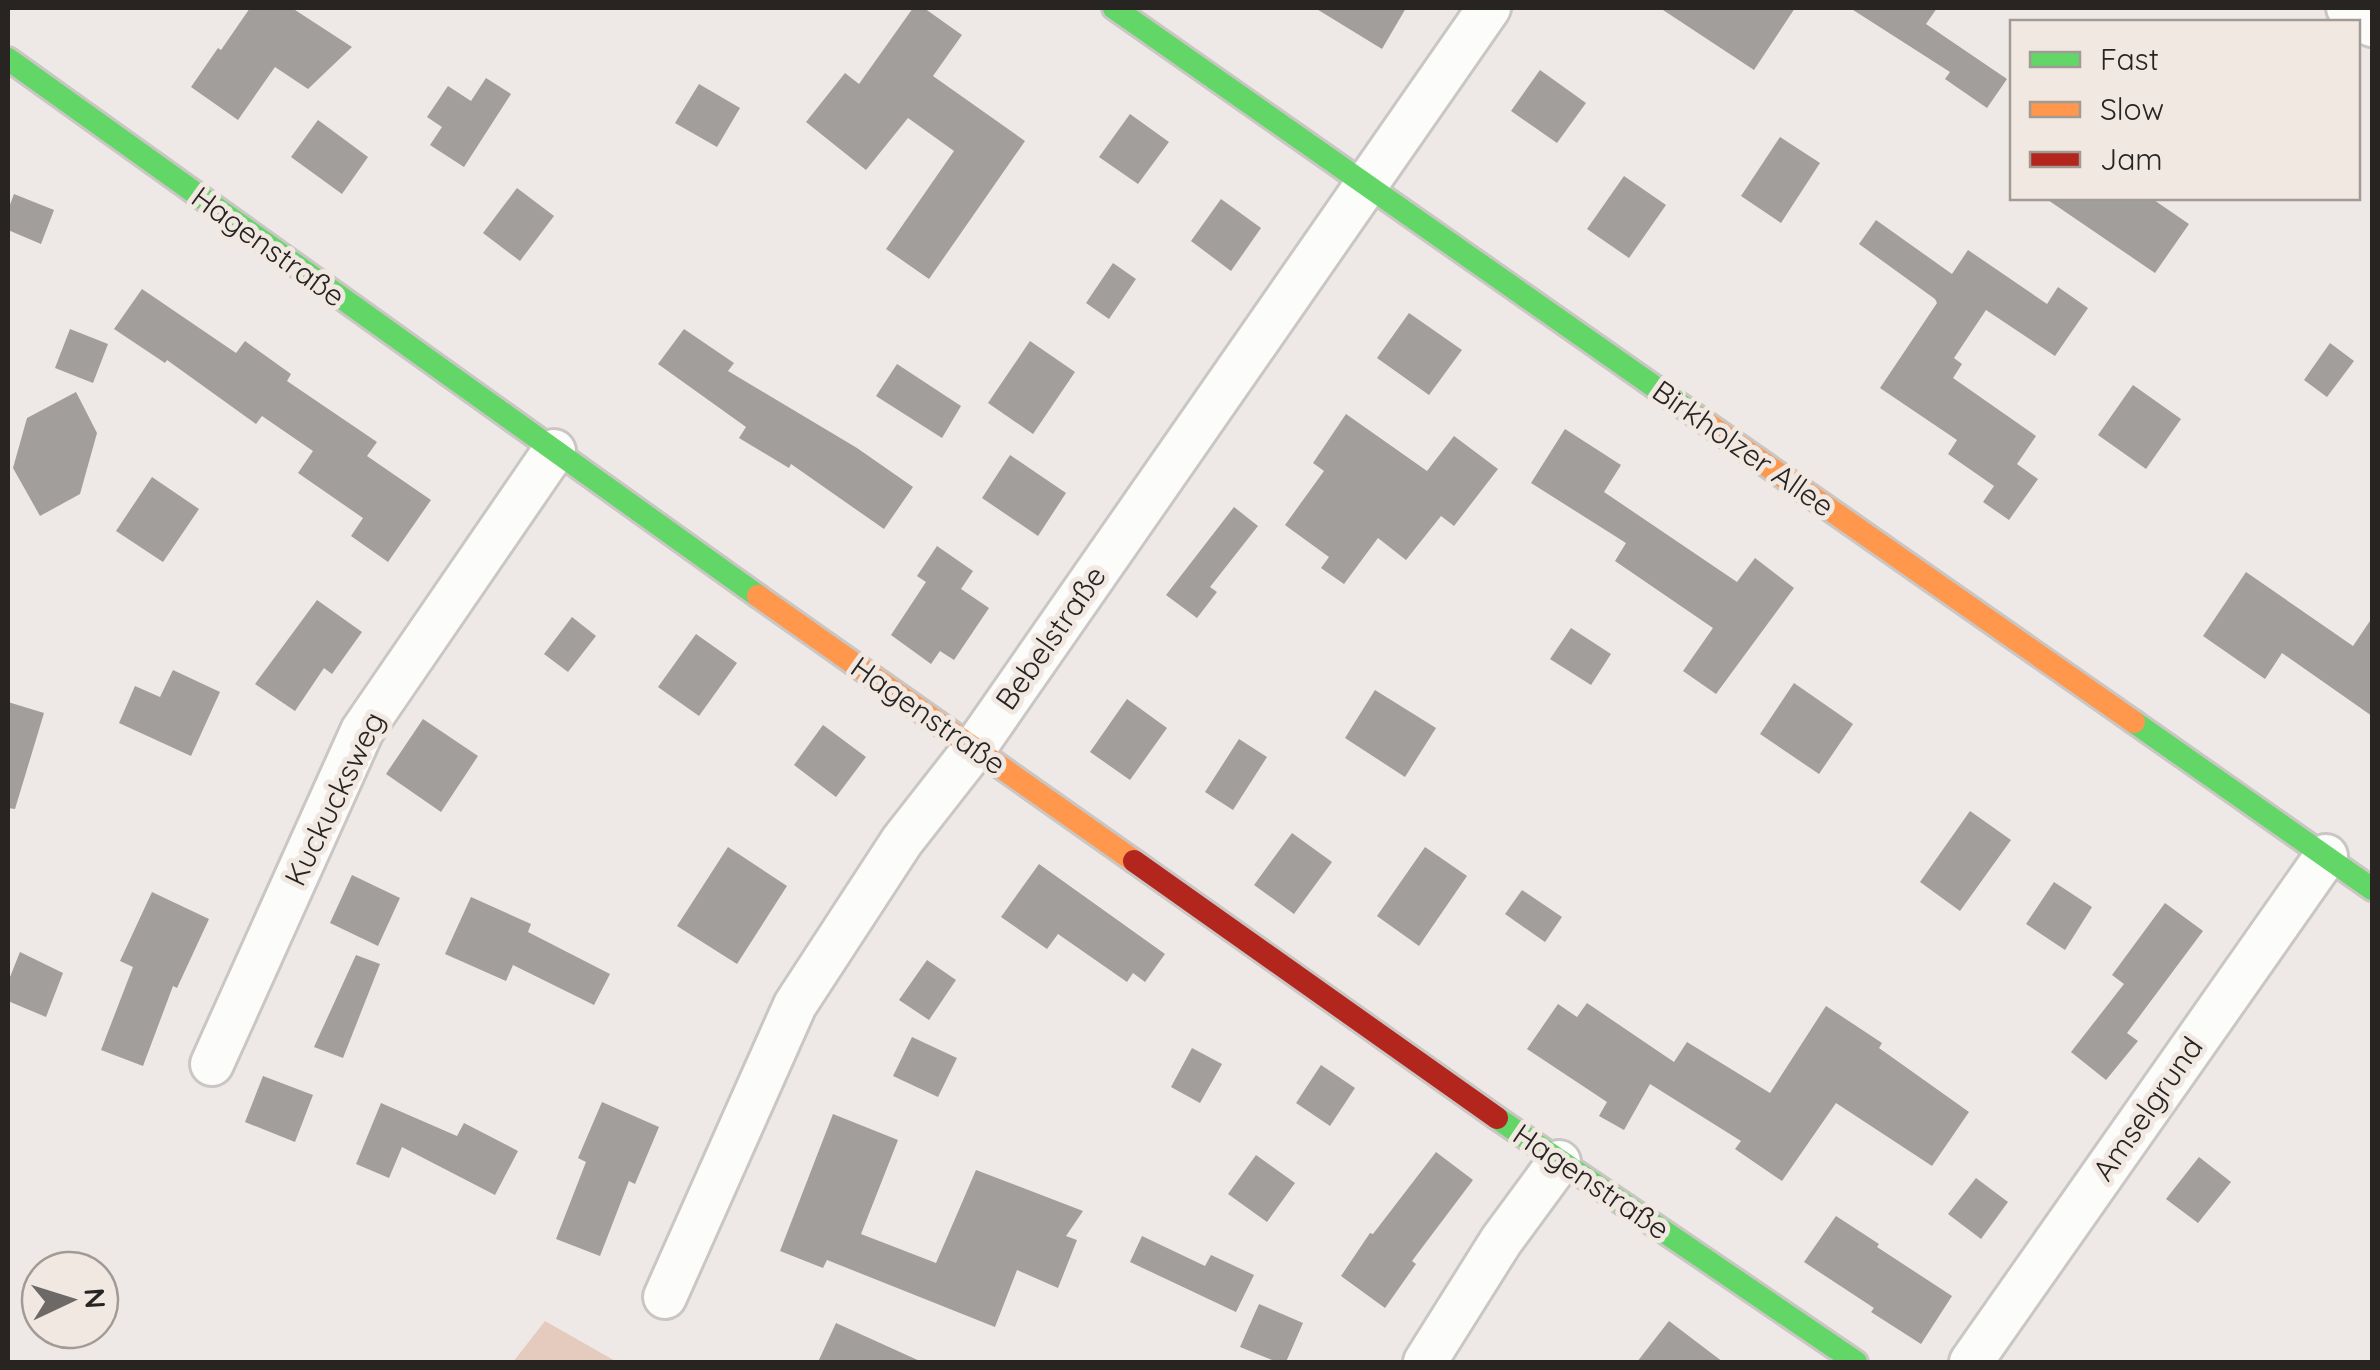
<svg xmlns="http://www.w3.org/2000/svg" width="2380" height="1370" font-family="Quicksand,sans-serif">
  <rect width="100%" height="100%" fill="#eee9e6"/>
  <!-- green -->
  <path fill="#e5cbbd" d="M545,1321L617,1362H513Z"/>
  <!-- building -->
  <g fill="#a29e9c">
    <path d="M250,8H292L352,47L308,89L275,67L238,120L191,87L218,48L221,50Z"/>
    <path d="M913,8H924L962,35L933,76L1025,141L929,279L886,249L954,151L908,118L866,170L806,122L845,73L859,84Z"/>
    <path d="M1315,8H1406L1382,49Z"/>
    <path d="M1660,8H1795L1754,70Z"/>
    <path d="M1850,8H1937L1926,24L2007,79L1987,108L1945,79L1950,72Z"/>
    <path d="M1540,70L1586,103L1557,143L1511,111Z"/>
    <path d="M486,78L511,94L464,167L430,145L442,127L427,117L448,86L471,101Z"/>
    <path d="M699,84L740,108L717,147L675,123Z"/>
    <path d="M1130,114L1169,142L1138,184L1099,157Z"/>
    <path d="M318,120L368,157L342,194L291,157Z"/>
    <path d="M1780,137L1820,163L1781,223L1741,196Z"/>
    <path d="M1624,176L1666,205L1629,258L1587,229Z"/>
    <path d="M517,188L554,216L520,261L483,233Z"/>
    <path d="M14,194L54,210L41,244L8,230V210Z"/>
    <path d="M2045,198H2151L2189,224L2155,273Z"/>
    <path d="M1221,199L1261,228L1231,271L1191,241Z"/>
    <path d="M1876,220L1952,274L1968,250L2047,304L2058,287L2088,308L2055,356L1986,310L1954,358L1962,364L1953,378L2036,436L2017,464L2038,479L2009,520L1983,502L1994,486L1948,454L1957,440L1880,388L1937,303L1935,299L1859,244Z"/>
    <path d="M1113,263L1136,279L1109,319L1086,303Z"/>
    <path d="M142,289L236,353L245,341L291,374L287,381L377,442L367,456L431,500L388,562L351,536L363,518L298,473L313,451L262,416L256,424L167,360L165,363L114,329Z"/>
    <path d="M1409,313L1462,350L1429,395L1377,358Z"/>
    <path d="M70,329L108,344L93,383L55,368Z"/>
    <path d="M684,329L734,363L728,371L857,448L913,487L884,529L791,464L789,468L739,438L746,427L658,364Z"/>
    <path d="M1030,341L1075,372L1033,434L988,403Z"/>
    <path d="M2330,343L2354,361L2327,397L2304,380Z"/>
    <path d="M897,364L961,406L942,438L876,396Z"/>
    <path d="M2133,385L2181,419L2146,469L2098,435Z"/>
    <path d="M76,392L97,433L80,494L40,516L13,468L27,418Z"/>
    <path d="M1346,414L1427,471L1454,436L1498,469L1454,526L1441,516L1406,560L1378,538L1344,584L1321,568L1329,557L1285,525L1324,471L1313,463Z"/>
    <path d="M1565,429L1621,465L1604,492L1737,582L1755,558L1794,588L1716,694L1683,671L1713,628L1615,561L1626,543L1531,483Z"/>
    <path d="M1010,455L1066,493L1038,536L982,498Z"/>
    <path d="M152,477L199,509L163,562L116,531Z"/>
    <path d="M1234,507L1258,526L1210,587L1217,592L1197,618L1166,595Z"/>
    <path d="M937,546L973,571L961,589L989,608L954,660L940,651L931,664L891,635L926,582L917,576Z"/>
    <path d="M2246,572L2353,646L2372,618V716L2282,653L2265,679L2203,636Z"/>
    <path d="M317,600L362,632L332,674L324,668L295,711L255,684Z"/>
    <path d="M572,617L596,636L568,672L544,654Z"/>
    <path d="M1571,628L1611,654L1591,685L1550,659Z"/>
    <path d="M696,634L737,663L699,716L658,687Z"/>
    <path d="M173,670L220,692L191,756L119,723L135,686L160,697Z"/>
    <path d="M1794,683L1853,724L1819,774L1760,734Z"/>
    <path d="M1375,690L1436,728L1405,777L1345,738Z"/>
    <path d="M1127,699L1167,728L1130,780L1090,752Z"/>
    <path d="M8,702L44,713L15,809L8,808Z"/>
    <path d="M423,719L478,756L441,812L386,774Z"/>
    <path d="M823,725L866,757L836,797L794,765Z"/>
    <path d="M1239,739L1267,757L1233,810L1205,792Z"/>
    <path d="M1970,811L2011,840L1960,911L1920,882Z"/>
    <path d="M1292,833L1332,862L1294,914L1254,885Z"/>
    <path d="M728,847L787,886L737,964L677,926Z"/>
    <path d="M1425,847L1467,876L1419,946L1377,916Z"/>
    <path d="M1039,864L1165,954L1145,982L1133,973L1127,982L1058,934L1047,949L1001,917Z"/>
    <path d="M352,875L400,898L378,946L330,923Z"/>
    <path d="M2054,882L2092,907L2065,950L2026,924Z"/>
    <path d="M1522,890L1562,917L1545,942L1505,914Z"/>
    <path d="M152,892L209,919L177,988L173,986L143,1066L101,1050L133,967L120,961Z"/>
    <path d="M471,897L531,924L528,932L610,974L594,1005L513,965L506,981L445,954Z"/>
    <path d="M2165,903L2203,931L2127,1033L2138,1041L2106,1080L2071,1052L2124,984L2112,975Z"/>
    <path d="M20,952L63,973L46,1017L8,1001V982Z"/>
    <path d="M356,955L380,964L343,1058L314,1047Z"/>
    <path d="M927,960L956,980L929,1020L899,1000Z"/>
    <path d="M1587,1003L1674,1062L1687,1042L1770,1093L1826,1006L1882,1043L1879,1048L1969,1112L1932,1166L1836,1103L1782,1181L1735,1149L1741,1141L1650,1084L1624,1130L1599,1116L1607,1102L1527,1049L1558,1004L1577,1017Z"/>
    <path d="M912,1037L957,1058L938,1097L893,1076Z"/>
    <path d="M1192,1048L1222,1064L1200,1103L1171,1087Z"/>
    <path d="M1321,1065L1355,1088L1330,1126L1296,1103Z"/>
    <path d="M263,1076L313,1095L295,1142L245,1122Z"/>
    <path d="M602,1102L659,1127L635,1184L629,1181L600,1256L556,1239L586,1162L578,1158Z"/>
    <path d="M381,1103L457,1136L464,1123L518,1151L495,1195L402,1147L389,1178L356,1164Z"/>
    <path d="M833,1114L898,1140L861,1234L936,1263L976,1170L1083,1211L1066,1236L1077,1240L1058,1288L1017,1270L995,1327L827,1260L823,1268L780,1251Z"/>
    <path d="M1436,1152L1473,1180L1412,1261L1416,1264L1385,1308L1341,1276L1370,1233L1373,1234Z"/>
    <path d="M1256,1155L1295,1183L1267,1222L1228,1194Z"/>
    <path d="M2199,1157L2231,1182L2198,1223L2166,1199Z"/>
    <path d="M1976,1178L2008,1202L1981,1239L1948,1214Z"/>
    <path d="M1836,1216L1879,1244L1877,1247L1952,1296L1921,1344L1871,1312L1874,1308L1804,1262Z"/>
    <path d="M1142,1236L1205,1266L1211,1255L1254,1275L1236,1312L1130,1262Z"/>
    <path d="M1259,1304L1303,1323L1286,1362H1277L1240,1347Z"/>
    <path d="M1669,1321L1723,1362H1637Z"/>
    <path d="M836,1323L922,1362H818Z"/>
  </g>
  <g fill="none" stroke-linecap="round" stroke-linejoin="round">
    <defs>
      <g id="street">
        <path d="M2348,8L2372,25"/>
        <path d="M212,1064L362,731L554,451"/>
        <path d="M665,1297L795,1005L902,841L974,749L1489,8"/>
        <path d="M1425,1362L1501,1241L1559,1162"/>
        <path d="M1971,1362L2326,856"/>
      </g>
      <g id="fast">
        <path d="M1114,8L1699,418"/>
        <path d="M8,59L758,596"/>
        <path d="M2134,722L2372,889"/>
        <path d="M1497,1118L1856,1362"/>
      </g>
      <g id="slow">
        <path d="M1699,418L2134,722"/>
        <path d="M758,596L1134,861"/>
      </g>
      <path id="jam" d="M1134,861L1497,1118"/>
    </defs>
    <!-- street casing -->
    <use href="#street" stroke="#c9c6c3" stroke-width="48"/>
    <!-- fast casing -->
    <use href="#fast" stroke="#c9c6c3" stroke-width="28"/>
    <!-- slow casing -->
    <use href="#slow" stroke="#c9c6c3" stroke-width="28"/>
    <!-- jam casing -->
    <use href="#jam" stroke="#c9c6c3" stroke-width="28"/>
    <!-- street -->
    <use href="#street" stroke="#fcfcfb" stroke-width="42"/>
    <!-- fast -->
    <use href="#fast" stroke="#63d668" stroke-width="22"/>
    <!-- slow -->
    <use href="#slow" stroke="#ff974d" stroke-width="22"/>
    <!-- jam -->
    <use href="#jam" stroke="#b3261e" stroke-width="22"/>
  </g>
  <g text-anchor="middle" stroke-width="10" stroke-linejoin="round" paint-order="stroke">
    <!-- street labels -->
    <g font-size="30" fill="#272422" stroke="#f2e8e2">
      <text transform="translate(268 247) rotate(36)" y="10">Hagenstraße</text>
      <text transform="translate(1743 449) rotate(35)" y="10">Birkholzer Allee</text>
      <text transform="translate(1051 638) rotate(-55)" y="10">Bebelstraße</text>
      <text transform="translate(928 716) rotate(35)" y="10">Hagenstraße</text>
      <text transform="translate(335 799) rotate(-64)" y="10">Kuckucksweg</text>
      <text transform="translate(2148 1109) rotate(-55)" y="10">Amselgrund</text>
      <text transform="translate(1591 1182) rotate(34)" y="10">Hagenstraße</text>
    </g>
  </g>
  <!-- border -->
  <rect width="2380" height="1370" fill="none" stroke="#272422" stroke-width="20"/>
  <!-- legend -->
  <rect x="2010" y="20" width="350" height="180" fill="#f2e8e2" stroke="#a19a95" stroke-width="2.5"/>
  <rect x="2030" y="52" width="50" height="15" fill="#63d668" stroke="#a19a95" stroke-width="2.5"/>
  <text x="2100" y="70" font-size="30" fill="#272422">Fast</text>
  <rect x="2030" y="102" width="50" height="15" fill="#ff974d" stroke="#a19a95" stroke-width="2.5"/>
  <text x="2100" y="120" font-size="30" fill="#272422">Slow</text>
  <rect x="2030" y="152" width="50" height="15" fill="#b3261e" stroke="#a19a95" stroke-width="2.5"/>
  <text x="2100" y="170" font-size="30" fill="#272422">Jam</text>
  <!-- north arrow -->
  <g transform="translate(70 1300) rotate(86)"><circle r="48" fill="#f2e8e2" stroke="#a19a95" stroke-width="2.5"/>
  <path d="M0-8L18 38L0 25L-18 38Z" fill="#6d6967"/>
  <text y="-15" font-size="28" font-weight="bold" text-anchor="middle" fill="#272422">N</text>
  </g>
</svg>
